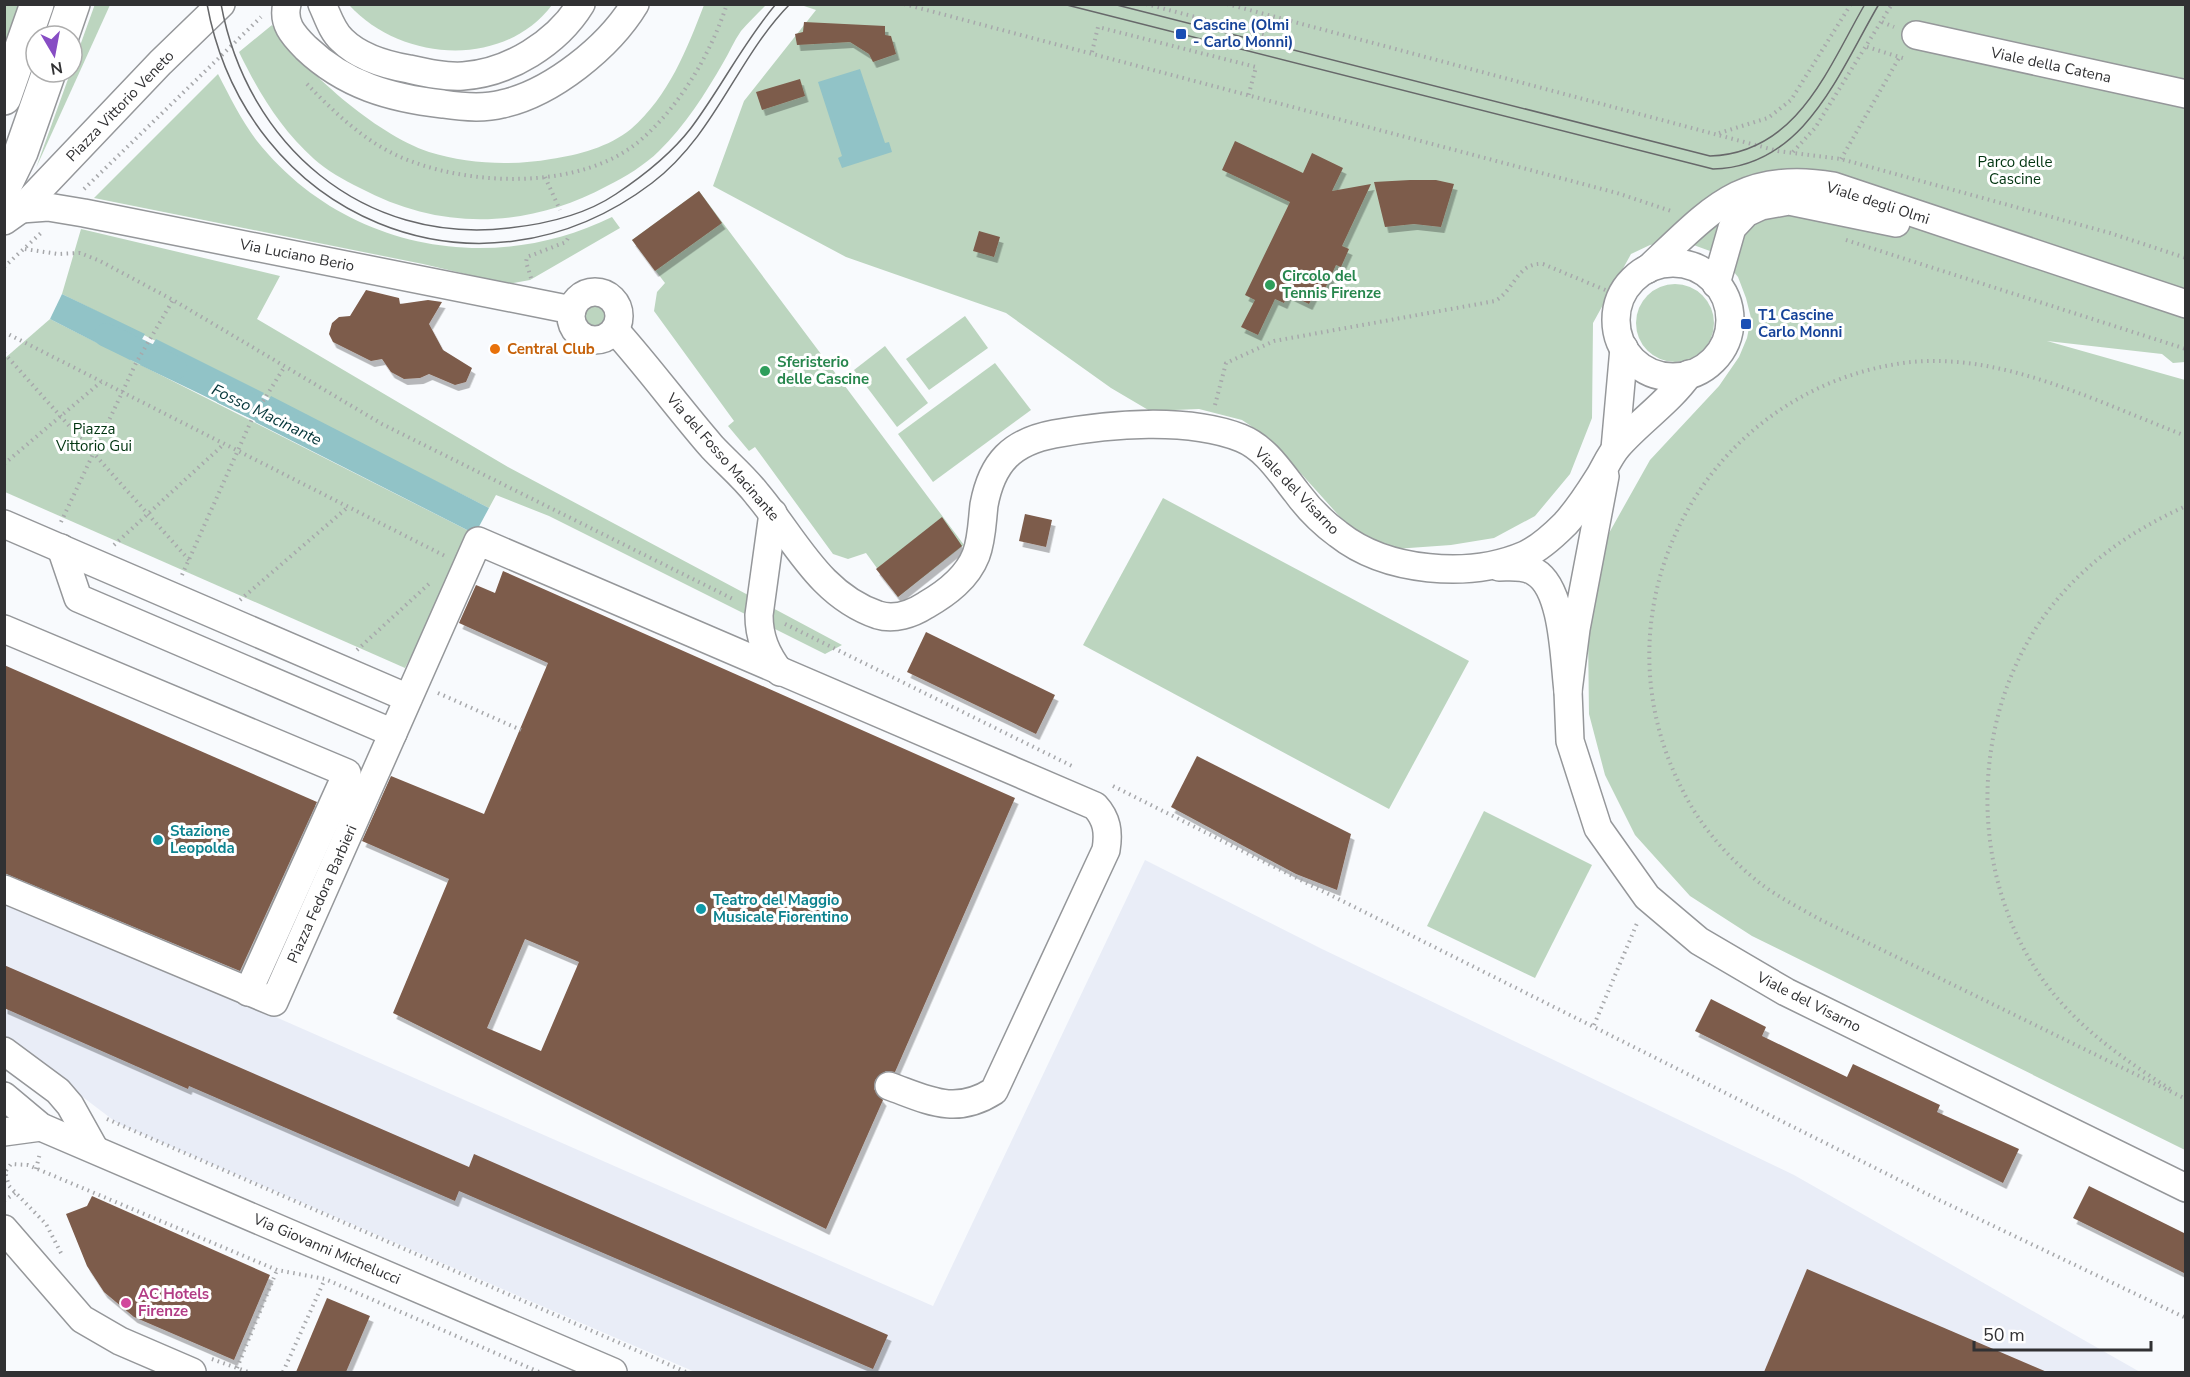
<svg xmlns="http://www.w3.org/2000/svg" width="2190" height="1377" font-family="'Nunito Sans',sans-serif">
  <defs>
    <filter id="shadow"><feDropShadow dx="3.5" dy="6" stdDeviation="0" flood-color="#0004"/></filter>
  </defs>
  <rect width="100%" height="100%" fill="#f8fafd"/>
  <!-- built -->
  <path fill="#e9edf7" d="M1145,860L1322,949L1794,1175L2140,1372H695L117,1123L5,1038V898L933,1306Z"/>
  <!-- green -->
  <g fill="#bcd5bf">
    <path d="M5,4L19,5L5,46L4,5Z"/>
    <path d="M95,4L110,5L36,168Z"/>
    <path d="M349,5H552C504,69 401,62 349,5Z"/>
    <path d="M704,5H766C758,13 749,22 741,31C734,41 729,53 723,63C705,94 685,126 659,151C645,165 625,177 607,186C527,229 440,231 360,188C344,180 326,170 314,159C280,128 259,93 239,52L272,25C305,71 374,133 429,152C467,164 512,166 551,159C578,155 609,147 631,129C669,96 687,49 704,5Z"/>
    <path d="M801,5H2185V362L2173,363L2162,354L2047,341L2185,380V1150L1752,936L1690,896L1635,835L1605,775L1589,714L1588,634L1604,542L1650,460L1719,386L1739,357L1747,338L1751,318L1746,298L1738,277L1725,261L1710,251L1688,243L1669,242L1650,245L1631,254L1593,323L1592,418L1570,474L1535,516L1494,538L1451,545L1395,549L1371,541L1350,528L1269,438L1242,420L1199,409L1150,411L1111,388L1006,313L846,257L713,186L744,101L816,10Z"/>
    <path d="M218,74C230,97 241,120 257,141C343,249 490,277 612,217L620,228L530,280L508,284L423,264L94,198Z"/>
    <path d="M699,191L964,545L898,597L866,553L848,559L833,554L755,447L749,451L728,426L734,421L654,311L657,292L665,283L632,240Z"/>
    <path d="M81,229L280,276L257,319L508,467L842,645L825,654L549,516L496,495L489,508L62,294Z"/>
    <circle cx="1675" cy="323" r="39"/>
    <circle cx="595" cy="316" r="20"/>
    <path d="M965,316L988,348L929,390L906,359Z"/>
    <path d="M50,319L475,534L405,668L5,492L4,359Z"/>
    <path d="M885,346L928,403L897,427L854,370Z"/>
    <path d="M995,363L1031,410L933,482L898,434Z"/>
    <path d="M1163,498L1469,661L1389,809L1083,645Z"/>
    <path d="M1484,811L1592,865L1535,978L1427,926Z"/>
  </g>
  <!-- water -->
  <g fill="#91c3c7">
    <path d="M860,69L885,143L889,142L892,152L842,168L838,158L842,156L818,82Z"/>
    <path d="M62,294L145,334L130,360L50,319Z"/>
    <path d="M156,339L264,393L248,417L140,365Z"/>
    <path d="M271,396L489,508L475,534L255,422Z"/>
  </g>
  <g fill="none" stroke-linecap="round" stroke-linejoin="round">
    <!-- canal -->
    <g stroke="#91c3c7" stroke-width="24">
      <path d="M106,335L175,368"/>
      <path d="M225,393L291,425"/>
    </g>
  </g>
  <!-- building -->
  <g fill="#7d5c4b" fill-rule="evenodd" filter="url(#shadow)">
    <path d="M804,22L885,26V35L891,36L896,54L873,62L869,54L850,42L797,45L795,34L803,32Z"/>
    <path d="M800,79L805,96L762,110L756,92Z"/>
    <path d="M1235,141L1303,173L1312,153L1343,168L1332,191L1371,184L1342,246L1349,249L1341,267L1336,265L1322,295L1315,292L1309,304L1288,294L1284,303L1275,299L1258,335L1241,327L1255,300L1245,295L1290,202L1222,170Z"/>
    <path d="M1410,180H1436L1454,184L1441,227L1414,224L1385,227L1374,182Z"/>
    <path d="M699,191L722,223L655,271L632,240Z"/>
    <path d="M979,231L1000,237L994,257L973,251Z"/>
    <path d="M366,290L399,298L400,304L428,300L442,302L429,324L443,350L472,368L466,382L455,385L429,374L420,378L404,379L391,372L382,359L371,361L333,342L329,334L332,323L339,317L350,316Z"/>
    <path d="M1025,514L1052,520L1046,547L1019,541Z"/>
    <path d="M942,517L962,546L898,597L876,569Z"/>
    <path d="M503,571L1015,798L895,1072L886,1071L875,1080L874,1089L883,1100L826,1229L393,1013L449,879L362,841L391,776L484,814L548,663L459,623L476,585L495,593ZM525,939L579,962L541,1051L487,1028Z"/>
    <path d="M926,632L1055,695L1036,734L907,672Z"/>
    <path d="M4,665L317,802L240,971L4,873Z"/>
    <path d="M1197,756L1351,834L1337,890L1296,874L1171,807Z"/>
    <path d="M4,965L469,1167L474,1154L888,1335L873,1369L459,1191L455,1201L189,1086L188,1089L4,1008Z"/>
    <path d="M1711,999L1766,1027L1762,1036L1847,1077L1853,1064L1940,1105L1937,1112L2019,1149L2003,1183L1695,1031Z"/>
    <path d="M2089,1186L2186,1234V1274L2073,1218Z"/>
    <path d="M92,1196L270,1275L234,1360L134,1317L104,1292L87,1266L66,1214L87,1206Z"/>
    <path d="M1807,1269L2047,1372H1764Z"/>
    <path d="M327,1298L370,1316L346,1372H296Z"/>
  </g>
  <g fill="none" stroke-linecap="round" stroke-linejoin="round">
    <defs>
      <g id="minor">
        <path d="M287,4C282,23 293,35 306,48C345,85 390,98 443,104C462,107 483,109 502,104C552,93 609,47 635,4"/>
        <path d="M322,4C328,17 332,31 342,40C359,57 386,65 409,69C427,73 445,77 463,76C509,73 557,43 581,4"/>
        <path d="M1916,35L2186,94"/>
        <path d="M21,209L48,207L84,213L572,310"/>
        <path d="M4,221L21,209L160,63L221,4"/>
        <circle cx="1673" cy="320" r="57"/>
        <path d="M1648,269C1710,211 1741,170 1833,186L2186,304"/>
        <path d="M1716,284L1732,228L1746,213L1761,206L1789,201L1896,223"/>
        <circle cx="595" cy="316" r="24"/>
        <path d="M615,330C649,368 679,409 712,447C727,463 744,477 757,494C795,539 819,595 878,615C894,620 912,614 926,605C947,593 967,578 976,555C982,539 982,522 984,505C992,462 1012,442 1054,434C1110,424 1187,417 1241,438C1266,448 1281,473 1297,493C1308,508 1323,523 1338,534C1386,572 1469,579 1525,555C1540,548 1553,536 1565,524C1578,510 1589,493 1599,477C1605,467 1610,455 1618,446C1640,421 1669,402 1689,374"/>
        <path d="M1615,449L1624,348"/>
        <path d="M773,513L759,615C759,637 766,654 780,672"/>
        <path d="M4,524L408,698"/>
        <path d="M61,548L78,598L393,733"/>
        <path d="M1499,567C1511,567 1524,565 1535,572C1564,589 1564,660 1568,691L1576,629L1605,476"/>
        <path d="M4,629L347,773L248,992"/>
        <path d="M1568,691L1570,741L1598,828L1647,897L1699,941L1786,992L2186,1188"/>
        <path d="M4,889L274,1002L478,541L1095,806C1107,819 1109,832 1106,850L994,1091C955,1116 928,1100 889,1086"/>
        <path d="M4,1051L58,1091L70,1105L94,1148"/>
        <path d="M4,1096L41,1127L613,1372"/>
        <path d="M4,1132L41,1127"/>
        <path d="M4,1229L82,1319L120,1341L192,1372"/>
      </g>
      <g id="major">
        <path d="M62,36L73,4"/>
        <path d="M4,98L37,4"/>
        <path d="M4,187L21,152L49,72"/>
      </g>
    </defs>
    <!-- minor casing -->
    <use href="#minor" stroke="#95979a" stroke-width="30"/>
    <!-- major casing -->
    <use href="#major" stroke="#95979a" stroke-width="36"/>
    <!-- path -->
    <g stroke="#a7a8ab" stroke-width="4" stroke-dasharray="1.5 4.5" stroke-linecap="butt">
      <path d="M904,4L1617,193L1674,212"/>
      <path d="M1146,4L1264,35L1269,16"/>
      <path d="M1227,4L1778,151L1841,159L2110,233L2186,258"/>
      <path d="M1882,22L1894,27"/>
      <path d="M1867,47L1906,59"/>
      <path d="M1092,52L1098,27L1256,67L1248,97"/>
      <path d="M307,84C333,111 362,139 396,155C465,187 583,192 643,138C681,104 711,53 727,4"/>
      <path d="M1719,133L1768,118L1791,100L1851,4"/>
      <path d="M1793,152L1815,128L1892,4"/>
      <path d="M1841,159L1899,58"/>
      <path d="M545,177L560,210"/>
      <path d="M84,189L261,17"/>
      <path d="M1846,240L2186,349"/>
      <path d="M25,249L58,254L80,253L100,261L173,300L382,424L735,600"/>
      <path d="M4,267L41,233"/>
      <path d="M531,278L526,262L527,257L566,242L568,238"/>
      <path d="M4,332L445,556"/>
      <path d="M4,353L189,560"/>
      <path d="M1215,405L1226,363L1274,341L1495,301C1515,290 1517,262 1543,264L1622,297"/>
      <path d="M2186,436C2097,402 1999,350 1903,363C1701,392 1589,611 1683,791C1700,826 1730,860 1761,884C1778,897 1800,908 1819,919L2186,1099"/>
      <path d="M4,464L101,382"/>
      <path d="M61,522L136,363L173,300"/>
      <path d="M114,545L224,444"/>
      <path d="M182,575L252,419L285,366"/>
      <path d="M240,600L348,507"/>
      <path d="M785,624L1074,767"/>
      <path d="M357,650L431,582"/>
      <path d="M438,693L521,730"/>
      <path d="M1113,786L1937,1199L2186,1318"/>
      <path d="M1594,1025L1638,921"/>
      <path d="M2170,1089C2122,1058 2074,1025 2041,977C1965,868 1970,705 2055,602C2090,559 2135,529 2186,506"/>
      <path d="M107,1119L686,1372"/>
      <path d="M36,1169L40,1153"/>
      <path d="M4,1201L15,1193"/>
      <path d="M61,1253L46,1224L9,1186L5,1172L11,1164L28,1165L277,1270L325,1279L539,1372"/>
      <path d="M212,1359L248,1372"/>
      <path d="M237,1368L277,1270"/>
      <path d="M283,1372L325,1279"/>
    </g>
    <!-- minor -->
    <use href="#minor" stroke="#fff" stroke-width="27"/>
    <!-- major -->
    <use href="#major" stroke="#fff" stroke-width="33"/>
    <!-- tram -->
    <g stroke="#67686a" stroke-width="1.5">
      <path d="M207,4C246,217 477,316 652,183C716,134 736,59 790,4"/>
      <path d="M221,4C247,145 363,245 509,228C546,224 585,215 616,194C643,176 671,154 691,128C721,88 743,43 776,4"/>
      <path d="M1063,4L1713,169C1805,167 1839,72 1879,4"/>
      <path d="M1113,4L1710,156C1797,153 1827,70 1865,4"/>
    </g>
  </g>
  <!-- markers -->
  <g fill="#1a4fb4" stroke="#fff" stroke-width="2">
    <rect x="1175" y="28" width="12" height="12" rx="3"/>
    <rect x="1740" y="318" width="12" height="12" rx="3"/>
  </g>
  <g fill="#2e9e5b" stroke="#fff" stroke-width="2">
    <circle cx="1270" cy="285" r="6"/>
    <circle cx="765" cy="371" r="6"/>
  </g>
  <circle fill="#e8710a" stroke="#fff" stroke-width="2" cx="495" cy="349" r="6"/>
  <g fill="#0f9aa8" stroke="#fff" stroke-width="2">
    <circle cx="158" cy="840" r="6"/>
    <circle cx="701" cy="909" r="6"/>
  </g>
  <circle fill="#d1479c" stroke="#fff" stroke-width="2" cx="126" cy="1303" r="6"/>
  <g text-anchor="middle" stroke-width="6" stroke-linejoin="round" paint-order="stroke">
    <!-- transit labels -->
    <g font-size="15" font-weight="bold" fill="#164399" stroke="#fff" text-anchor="start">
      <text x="1193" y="30">Cascine (Olmi<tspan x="1193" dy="17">- Carlo Monni)</tspan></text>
      <text x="1758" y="320">T1 Cascine<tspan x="1758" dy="17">Carlo Monni</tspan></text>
    </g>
    <!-- street labels -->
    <g font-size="15" fill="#313133" stroke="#fff">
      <text transform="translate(2051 65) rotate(12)" y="5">Viale della Catena</text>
      <text transform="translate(120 106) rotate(-46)" y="5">Piazza Vittorio Veneto</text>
      <text transform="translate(1878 203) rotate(18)" y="5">Viale degli Olmi</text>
      <text transform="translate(297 255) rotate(11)" y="5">Via Luciano Berio</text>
      <text transform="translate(723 457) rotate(49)" y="5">Via del Fosso Macinante</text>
      <text transform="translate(1297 491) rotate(46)" y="5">Viale del Visarno</text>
      <text transform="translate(322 894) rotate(-66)" y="5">Piazza Fedora Barbieri</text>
      <text transform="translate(1809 1002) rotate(27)" y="5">Viale del Visarno</text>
      <text transform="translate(327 1249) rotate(23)" y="5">Via Giovanni Michelucci</text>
    </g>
    <!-- park labels -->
    <g font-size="15" fill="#013410" stroke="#fff">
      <text x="2015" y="167">Parco delle<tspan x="2015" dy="17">Cascine</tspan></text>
      <text x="94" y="434">Piazza<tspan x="94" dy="17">Vittorio Gui</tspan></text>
    </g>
    <!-- leisure labels -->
    <g font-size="15" font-weight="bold" fill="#27864d" stroke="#fff" text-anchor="start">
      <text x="1282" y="281">Circolo del<tspan x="1282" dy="17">Tennis Firenze</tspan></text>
      <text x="777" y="367">Sferisterio<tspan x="777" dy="17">delle Cascine</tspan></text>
    </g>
    <!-- food labels -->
    <g font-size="15" font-weight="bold" fill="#c56008" stroke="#fff" text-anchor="start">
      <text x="507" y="354">Central Club</text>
    </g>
    <!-- culture labels -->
    <g font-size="15" font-weight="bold" fill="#0d838f" stroke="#fff" text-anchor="start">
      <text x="170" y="836">Stazione<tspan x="170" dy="17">Leopolda</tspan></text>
      <text x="713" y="905">Teatro del Maggio<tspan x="713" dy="17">Musicale Fiorentino</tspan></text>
    </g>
    <!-- hotel labels -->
    <g font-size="15" font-weight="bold" fill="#b23c85" stroke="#fff" text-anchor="start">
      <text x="138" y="1299">AC Hotels<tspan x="138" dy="17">Firenze</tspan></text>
    </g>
    <!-- water labels -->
    <g font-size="16" font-style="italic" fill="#033438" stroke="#fff">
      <text transform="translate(267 414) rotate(26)" y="6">Fosso Macinante</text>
    </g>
  </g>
  <!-- border -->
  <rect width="2190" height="1377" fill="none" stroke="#313133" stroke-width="12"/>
  <!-- north arrow -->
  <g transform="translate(54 54) rotate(170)"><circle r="28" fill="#ffffff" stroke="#adadad" stroke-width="1.5"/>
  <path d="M0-4.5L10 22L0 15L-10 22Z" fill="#874dc4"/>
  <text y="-9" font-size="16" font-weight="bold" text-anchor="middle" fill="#313133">N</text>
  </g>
  <!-- scale -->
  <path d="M1974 1341v9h177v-9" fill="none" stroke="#313133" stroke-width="3"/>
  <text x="1983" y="1341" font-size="18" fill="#313133" stroke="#ffffff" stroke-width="4.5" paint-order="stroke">50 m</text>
</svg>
